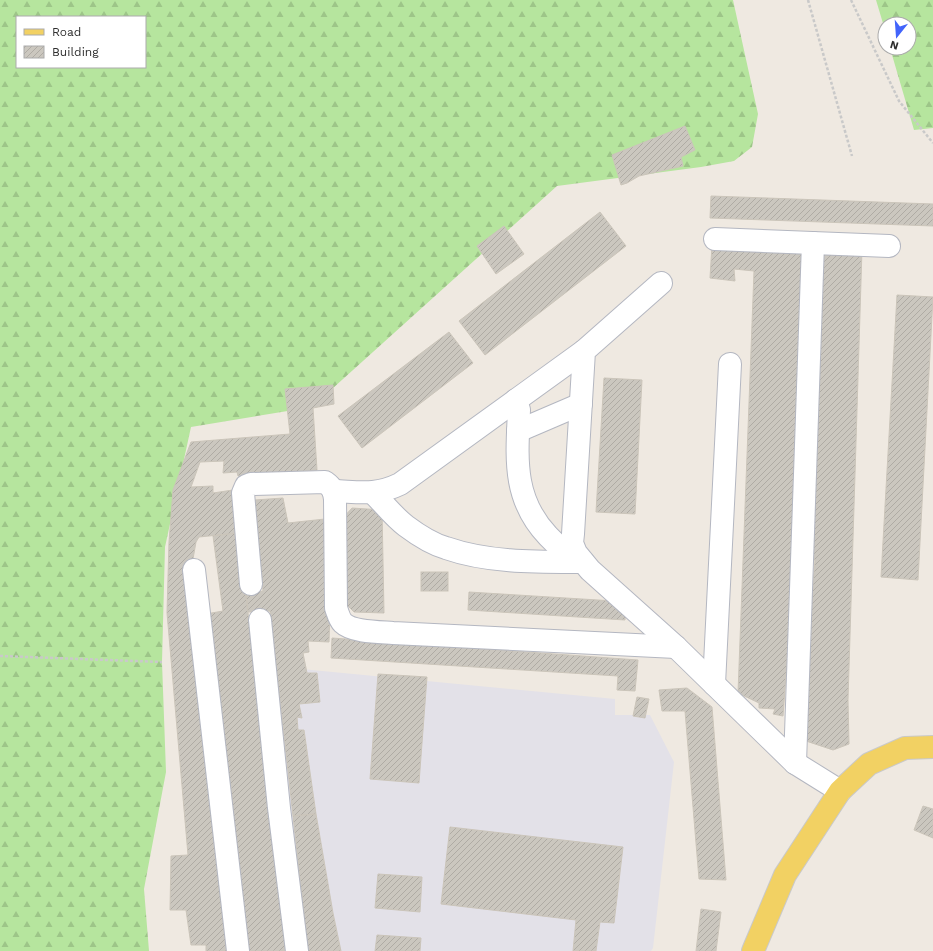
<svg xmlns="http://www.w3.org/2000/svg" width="933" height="951" font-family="'Work Sans',sans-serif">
  <defs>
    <pattern id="forest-firs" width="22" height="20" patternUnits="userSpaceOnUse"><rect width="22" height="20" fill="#b6e59e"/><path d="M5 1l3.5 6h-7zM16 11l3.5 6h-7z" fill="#9dc588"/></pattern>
    <pattern id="building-hatch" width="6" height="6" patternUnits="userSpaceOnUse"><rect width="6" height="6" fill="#cbc7bf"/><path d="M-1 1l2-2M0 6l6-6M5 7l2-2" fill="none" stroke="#afaba4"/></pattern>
  </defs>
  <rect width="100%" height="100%" fill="#efe9e1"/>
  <!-- industrial -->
  <path fill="#e3e1e8" d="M270,666L615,699V715H650L674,762L653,948L651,951H291Z"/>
  <!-- forest -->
  <g fill="url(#forest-firs)" fill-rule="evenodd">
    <path d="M0,0H733L758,114L752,147L734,161L701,167L557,186L312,407L191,427L165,547L162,662L166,772L144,889L149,951H0ZM17,17H145V67H17Z"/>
    <path d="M876,0H933V128L914,130L890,48H909V24H885V30Z"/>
  </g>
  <!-- building -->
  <g fill="url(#building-hatch)" stroke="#cbc5ba">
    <path d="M685,126L695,150L681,157L683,166L639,176L627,183L621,185L612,155Z"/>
    <path d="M711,196L933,204V226L710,218Z"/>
    <path d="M600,212L626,246L485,355L459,321Z"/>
    <path d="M504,226L524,254L496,274L477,246Z"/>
    <path d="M712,245L802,248L796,541L783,716L773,714L775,709L759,708V703L738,693L754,271L734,269L735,281L710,278Z"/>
    <path d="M824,248L862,249L848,700L849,744L833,750L800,739L815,560L809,559L808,539Z"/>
    <path d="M897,295L933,297L918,580L881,577Z"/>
    <path d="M449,332L473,363L362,448L338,416Z"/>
    <path d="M604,378L642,380L635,514L596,512Z"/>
    <path d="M333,385L334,404L313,408L317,470L238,476L237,472L223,473L224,461L200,462L191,487L213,486V493L233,490L238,533L199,537L196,542L188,587L232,951H206V945H191L186,910H170L171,856L188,855L167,613L169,542L173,490L191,442L290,434L285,389Z"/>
    <path d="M283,498L288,523L325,519L331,582L329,642L308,641L309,652L303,653L307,673H317L320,702L299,704L302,718L297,717L298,730H304L316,814L293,816L270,611L248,612L246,594L263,591L255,500Z"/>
    <path d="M352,508L382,510L384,613L354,612L344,602L342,519Z"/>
    <path d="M238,533L249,621L289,951H249L239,879L231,788L228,789L212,663L214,634H209L206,614L223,611L213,536Z"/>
    <rect x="421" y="572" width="27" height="19"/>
    <path d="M469,592L614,601L626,606L625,620L468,610Z"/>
    <path d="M332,638L638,660L635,691L617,690L618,676L331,658Z"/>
    <path d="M378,674L427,677L419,783L370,779Z"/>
    <path d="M687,688L712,707L726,880L699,879L685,711H662L659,690Z"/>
    <path d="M637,697L649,699L645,718L633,716Z"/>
    <path d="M923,806L933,809V838L914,830Z"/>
    <path d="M316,814L333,913L341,951H308L293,816Z"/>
    <path d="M450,827L623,847L614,923L600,922L596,951H573L576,920L441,904Z"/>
    <path d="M378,874L422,877L420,912L375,908Z"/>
    <path d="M701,909L721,912L716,951H696Z"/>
    <path d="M377,935L421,938L420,951H375Z"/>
  </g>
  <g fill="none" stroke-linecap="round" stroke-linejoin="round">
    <defs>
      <g id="minor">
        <path d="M715,239L889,246"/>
        <path d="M661,283L584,351L573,534L572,543L576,553L590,570L676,647L795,763L840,791"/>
        <path d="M516,400L519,410C517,457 512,498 548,536C551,539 555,543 558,546C566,552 574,556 582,561"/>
        <path d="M518,431L581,404"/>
        <path d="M334,491C360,492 375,496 400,484L584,351"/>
        <path d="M373,493C384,504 394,517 406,526C418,535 432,544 446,548C489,563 538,562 583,562"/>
        <path d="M194,570L238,951"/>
        <path d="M251,584L243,493L246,486L251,484L325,482C332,487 334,491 335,499L336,608C338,613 339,619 343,623C352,632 380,632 393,633L676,647"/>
        <path d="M260,620L279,808L297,951"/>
        <path d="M714,684L730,364"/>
        <path d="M795,763L813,243"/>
      </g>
      <path id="major" d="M753,951L785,875L840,791L869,764L905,748L933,747"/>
    </defs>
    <!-- minor casing -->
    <use href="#minor" stroke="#b4b7c1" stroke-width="24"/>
    <!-- major casing -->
    <use href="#major" stroke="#c9c9c9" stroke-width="24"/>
    <!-- path -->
    <g stroke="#c9c9c9" stroke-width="2.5" stroke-dasharray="3 2" stroke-linecap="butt">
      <path d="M808,0L852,156"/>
      <path d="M851,0L899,101L933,143"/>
      <path d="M0,656L162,662"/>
    </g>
    <!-- minor -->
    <use href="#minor" stroke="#fff" stroke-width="22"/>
    <!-- major -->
    <use href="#major" stroke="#f2d163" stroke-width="22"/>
  </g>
  <!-- legend -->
  <rect x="16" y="16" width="130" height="52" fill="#ffffff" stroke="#ababab"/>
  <rect x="24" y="29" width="20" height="6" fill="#f2d163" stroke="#ababab"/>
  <text x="52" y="36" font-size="12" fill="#2e2e2e">Road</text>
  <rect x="24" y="46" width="20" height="12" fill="url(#building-hatch)" stroke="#ababab"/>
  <text x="52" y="56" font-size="12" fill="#2e2e2e">Building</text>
  <!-- north arrow -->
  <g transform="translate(897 36) rotate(197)"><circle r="19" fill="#ffffff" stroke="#ababab"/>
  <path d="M0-3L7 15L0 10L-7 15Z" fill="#4264fb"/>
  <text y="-6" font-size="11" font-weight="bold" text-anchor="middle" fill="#2e2e2e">N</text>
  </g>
</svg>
